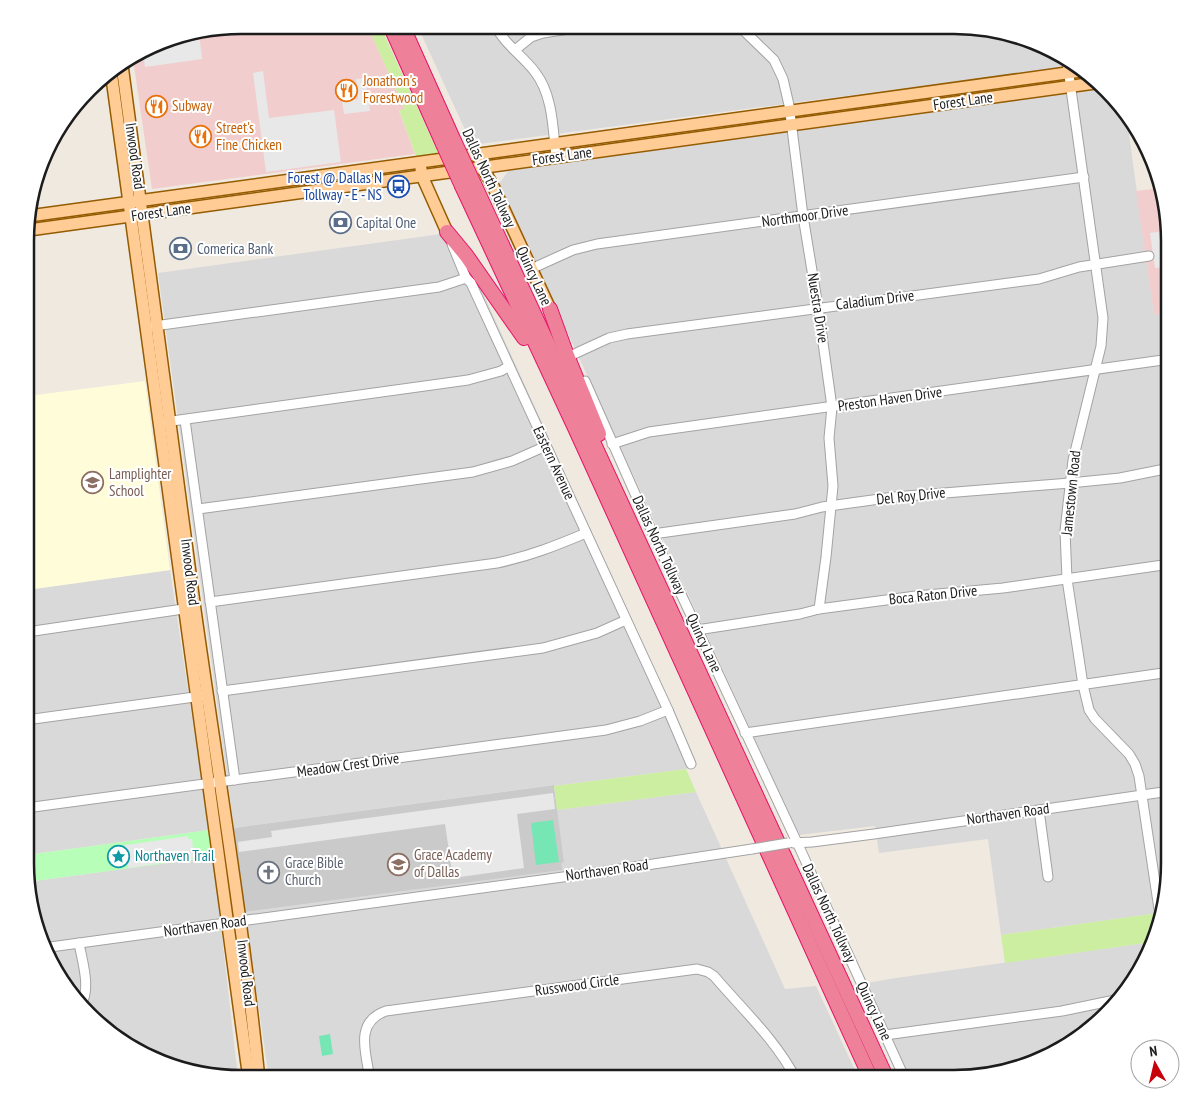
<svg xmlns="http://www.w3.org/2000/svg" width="1195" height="1104" font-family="'PT Sans Narrow',sans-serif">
  <rect width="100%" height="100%" fill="#efe9e0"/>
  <!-- residential -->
  <g fill="#dad9d9">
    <path d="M417,25H968L1050,47L1073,66L472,145Z"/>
    <path d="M1102,88L1117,99L1126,113L1154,314L1170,312V863L1158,913L1001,935L988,839L879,853L875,826L799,835L499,184L508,171Z"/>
    <path d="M441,234L478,282L697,764L686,769L554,786L553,785L234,828L158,273Z"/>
    <path d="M170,570L209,830L26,855L27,590Z"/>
    <path d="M696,792L785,989L816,986L859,1079H269L245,912L561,870V862H564L557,810Z"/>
    <path d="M213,857L238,1078L146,1057L78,1005L41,945L27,882Z"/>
    <path d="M1152,942L1148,958L1096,1026L1036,1063L968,1079H911L867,983L896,978Z"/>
  </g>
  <!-- commercial -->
  <g fill="#f2cdce">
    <path d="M241,25H367L405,109L399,111L415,154L152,189L133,59L171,37Z"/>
    <path d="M1160,188L1170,227V312L1154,314L1136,191Z"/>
  </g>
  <!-- education -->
  <path fill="#fffdd9" d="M145,381L170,570L27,590L28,396Z"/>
  <!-- religious -->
  <path fill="#cacaca" d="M554,785L564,862L561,863L562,870L245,912L234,828Z"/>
  <!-- grass -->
  <g fill="#cbeea0">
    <path d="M367,25H380L438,153L416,156L399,110L405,109Z"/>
    <path d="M686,769L696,792L557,810L554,786Z"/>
    <path d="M1158,913L1152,942L1005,963L1001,935Z"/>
  </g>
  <!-- park -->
  <path fill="#b7feb9" d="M209,830L212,857L27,882V855Z"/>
  <!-- pitch -->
  <g fill="#76e6b5">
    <path d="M553,820L559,862L536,865L531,823Z"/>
    <path d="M330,1034L333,1054L322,1056L319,1036Z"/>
  </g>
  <!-- parking -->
  <g fill="#e8e8e8">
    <path d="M199,32L202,59L145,67L143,53L171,37Z"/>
    <path d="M263,71L269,118L334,110L341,162L266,172L253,73Z"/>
    <path d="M365,78L370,111L344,114L342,102L358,99L356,79Z"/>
    <path d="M1170,230V267L1155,268L1150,233Z"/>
    <path d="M553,793L555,809L517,814L524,868L453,878L445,824L239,852L238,842L272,837L271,831Z"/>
    <path d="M188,836V839H192L194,858L128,868V863L122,864L120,846Z"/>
  </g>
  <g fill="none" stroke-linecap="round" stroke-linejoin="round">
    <defs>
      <g id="minor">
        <path d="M495,25C504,44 523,56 535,72C553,95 553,129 556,157"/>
        <path d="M738,25L774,60L783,79L789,105L803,216L818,307L832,407L829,438L833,486L826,557L819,609"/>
        <path d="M515,50L531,37L543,33L595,25"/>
        <path d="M1067,61L1103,318L1101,346L1073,460L1065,531L1067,579L1083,685L1089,710L1095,719L1129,754L1135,764L1139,776L1159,909"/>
        <path d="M452,244L466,278L471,283L668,710L691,764"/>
        <path d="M531,269L573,250L597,244L1084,177"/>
        <path d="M147,327L439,287L466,278"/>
        <path d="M572,355L609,338L627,334L1039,279L1079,267L1149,256"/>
        <path d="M585,381L653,534L801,851L905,1079"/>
        <path d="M185,420L235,780"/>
        <path d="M165,422L468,380L501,371L509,366"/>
        <path d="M612,444L649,432L1170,359"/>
        <path d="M198,509L473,472L512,461L546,446"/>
        <path d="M653,534L795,514L822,507L894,497L1070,483L1120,478L1170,468"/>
        <path d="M210,602L497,563C530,556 555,546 586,533"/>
        <path d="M697,630L800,614L819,609L916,596L1003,588L1170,564"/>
        <path d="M27,632L190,608"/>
        <path d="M222,691L543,648L597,633L626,620"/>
        <path d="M26,720L202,696"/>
        <path d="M745,733L1170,672"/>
        <path d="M26,808L606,730L640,721L668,710"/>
        <path d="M1039,810L1048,877"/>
        <path d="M793,843L812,842L874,834L1170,791"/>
        <path d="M79,943C82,961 92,990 80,1006"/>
        <path d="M43,948L614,870L752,849"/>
        <path d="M885,1035L1062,1011L1115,1000"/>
        <path d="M370,1079C366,1053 354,1022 386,1011L697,969L708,972L714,976C742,1009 776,1040 796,1079"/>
        <path d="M621,1079L655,1075L670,1079"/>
      </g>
      <g id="major">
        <path d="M122,65C148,247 170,429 195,610C217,766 243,922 259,1079"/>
        <path d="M111,71L249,1079"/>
        <path d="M480,163L494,188L550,309"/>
        <path d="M421,169L422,176L447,232"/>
        <path d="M29,216L1081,71"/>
        <path d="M29,230L1095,83"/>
      </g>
      <g id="highway">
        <path d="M390,25L443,144"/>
        <path d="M402,25L454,141"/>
        <path d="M474,184L887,1079"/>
        <path d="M462,186L576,430L871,1079"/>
        <path d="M447,232L466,255L524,338"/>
        <path d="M550,309L566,353L599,434"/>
      </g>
    </defs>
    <!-- minor casing -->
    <use href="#minor" stroke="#a3a3a3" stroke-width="11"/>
    <!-- major casing -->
    <use href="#major" stroke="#945b00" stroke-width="14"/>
    <!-- highway casing -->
    <use href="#highway" stroke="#e61367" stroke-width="16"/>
    <!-- minor -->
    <use href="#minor" stroke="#fff" stroke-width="9"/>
    <!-- major -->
    <use href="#major" stroke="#ffcc95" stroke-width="11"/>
    <!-- highway -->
    <use href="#highway" stroke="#ee809a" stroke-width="14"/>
    <defs>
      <path id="minor-bridge" d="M752,849L788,843"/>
      <g id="highway-bridge">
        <path d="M454,141L474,184"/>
        <path d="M443,144L462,186"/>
      </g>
    </defs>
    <!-- minor-bridge casing -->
    <use href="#minor-bridge" stroke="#a3a3a3" stroke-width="11" stroke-linecap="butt"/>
    <!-- highway-bridge casing -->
    <use href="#highway-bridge" stroke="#e61367" stroke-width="16" stroke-linecap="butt"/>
    <!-- minor-bridge -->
    <use href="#minor-bridge" stroke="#fff" stroke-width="9"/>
    <!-- highway-bridge -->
    <use href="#highway-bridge" stroke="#ee809a" stroke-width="14"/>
  </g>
  <!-- icons -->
  <defs>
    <symbol id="restaurant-ring" viewBox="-11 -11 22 22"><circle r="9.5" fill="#fff" stroke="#e8710a" stroke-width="1.5"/><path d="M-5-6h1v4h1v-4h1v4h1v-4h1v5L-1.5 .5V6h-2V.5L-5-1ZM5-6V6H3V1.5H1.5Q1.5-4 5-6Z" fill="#e8710a"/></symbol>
    <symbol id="bus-ring" viewBox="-11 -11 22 22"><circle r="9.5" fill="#fff" stroke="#1a4fb4" stroke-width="1.5"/><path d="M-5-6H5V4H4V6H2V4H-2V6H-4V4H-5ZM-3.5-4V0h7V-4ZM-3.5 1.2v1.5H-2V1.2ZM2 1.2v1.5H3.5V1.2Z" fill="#1a4fb4"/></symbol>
    <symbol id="bank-ring" viewBox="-11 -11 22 22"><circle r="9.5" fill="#fff" stroke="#5c6f8a" stroke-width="1.5"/><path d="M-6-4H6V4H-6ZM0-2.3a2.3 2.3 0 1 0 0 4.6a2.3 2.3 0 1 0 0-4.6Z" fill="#5c6f8a"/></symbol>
    <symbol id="school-ring" viewBox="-11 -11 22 22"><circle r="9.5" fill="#fff" stroke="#8d6e63" stroke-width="1.5"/><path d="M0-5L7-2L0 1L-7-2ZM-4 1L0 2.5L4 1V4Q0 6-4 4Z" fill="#8d6e63"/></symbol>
    <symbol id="sight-ring" viewBox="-11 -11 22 22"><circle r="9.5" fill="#fff" stroke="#0f9aa8" stroke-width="1.5"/><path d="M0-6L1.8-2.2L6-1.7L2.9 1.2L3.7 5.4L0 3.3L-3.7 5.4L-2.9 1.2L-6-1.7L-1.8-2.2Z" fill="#0f9aa8"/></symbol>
    <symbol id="church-ring" viewBox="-11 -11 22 22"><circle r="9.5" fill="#fff" stroke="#6b7280" stroke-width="1.5"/><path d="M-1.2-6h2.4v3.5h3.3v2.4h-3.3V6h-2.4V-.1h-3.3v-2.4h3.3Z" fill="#6b7280"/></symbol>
  </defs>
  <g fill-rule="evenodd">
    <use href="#restaurant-ring" x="334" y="78" width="25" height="25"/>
    <use href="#restaurant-ring" x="144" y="94" width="25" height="25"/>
    <use href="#restaurant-ring" x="188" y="124" width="25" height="25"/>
    <use href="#bus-ring" x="386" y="174" width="25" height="25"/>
    <use href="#bank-ring" x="328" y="210" width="25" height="25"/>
    <use href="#bank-ring" x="168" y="236" width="25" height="25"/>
    <use href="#school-ring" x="80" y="470" width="25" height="25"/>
    <use href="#sight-ring" x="106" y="844" width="25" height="25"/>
    <use href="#school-ring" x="386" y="852" width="25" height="25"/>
    <use href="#church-ring" x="256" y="860" width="25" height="25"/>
  </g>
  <g text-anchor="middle" stroke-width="4" stroke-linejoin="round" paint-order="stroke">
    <!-- food labels -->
    <g font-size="15" fill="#c56008" stroke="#fff" text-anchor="start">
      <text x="363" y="86">Jonathon's<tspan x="363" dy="17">Forestwood</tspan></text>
      <text x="172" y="111">Subway</text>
      <text x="216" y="133">Street's<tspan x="216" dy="17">Fine Chicken</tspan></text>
    </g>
    <!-- street labels -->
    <g font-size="15" fill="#1c1c1c" stroke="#fff">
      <text transform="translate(963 101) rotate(-8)" y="5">Forest Lane</text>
      <text transform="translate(135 156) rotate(82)" y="5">Inwood Road</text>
      <text transform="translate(562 156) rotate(-8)" y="5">Forest Lane</text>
      <text transform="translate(489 178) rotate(65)" y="5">Dallas North Tollway</text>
      <text transform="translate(161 212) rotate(-8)" y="5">Forest Lane</text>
      <text transform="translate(805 216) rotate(-8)" y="5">Northmoor Drive</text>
      <text transform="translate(534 276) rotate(65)" y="5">Quincy Lane</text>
      <text transform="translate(875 300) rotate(-7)" y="5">Caladium Drive</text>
      <text transform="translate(818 308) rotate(81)" y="5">Nuestra Drive</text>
      <text transform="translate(890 399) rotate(-8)" y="5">Preston Haven Drive</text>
      <text transform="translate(554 463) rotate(65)" y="5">Eastern Avenue</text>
      <text transform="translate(1071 493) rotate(-84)" y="5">Jamestown Road</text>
      <text transform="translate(911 496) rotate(-6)" y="5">Del Roy Drive</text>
      <text transform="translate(659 545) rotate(65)" y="5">Dallas North Tollway</text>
      <text transform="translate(190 572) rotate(83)" y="5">Inwood Road</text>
      <text transform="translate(933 595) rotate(-6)" y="5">Boca Raton Drive</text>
      <text transform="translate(704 643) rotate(65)" y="5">Quincy Lane</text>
      <text transform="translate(348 765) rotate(-8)" y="5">Meadow Crest Drive</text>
      <text transform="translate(1008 814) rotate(-8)" y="5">Northaven Road</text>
      <text transform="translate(607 870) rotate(-8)" y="5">Northaven Road</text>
      <text transform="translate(829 913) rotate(65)" y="5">Dallas North Tollway</text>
      <text transform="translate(205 926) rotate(-8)" y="5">Northaven Road</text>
      <text transform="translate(246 973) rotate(83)" y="5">Inwood Road</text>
      <text transform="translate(577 985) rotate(-8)" y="5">Russwood Circle</text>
      <text transform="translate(874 1011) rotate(65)" y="5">Quincy Lane</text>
    </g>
    <!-- transit labels -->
    <g font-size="15" fill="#164399" stroke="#fff" text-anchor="end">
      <text x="382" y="183">Forest @ Dallas N<tspan x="382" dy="17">Tollway - E - NS</tspan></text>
    </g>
    <!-- service labels -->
    <g font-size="15" fill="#4e5e75" stroke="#fff" text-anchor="start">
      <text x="356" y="228">Capital One</text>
      <text x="197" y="254">Comerica Bank</text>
    </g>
    <!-- education labels -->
    <g font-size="15" fill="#785e54" stroke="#fff" text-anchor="start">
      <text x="109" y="479">Lamplighter<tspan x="109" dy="17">School</tspan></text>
      <text x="414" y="860">Grace Academy<tspan x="414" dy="17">of Dallas</tspan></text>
    </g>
    <!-- culture labels -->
    <g font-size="15" fill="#0d838f" stroke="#fff" text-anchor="start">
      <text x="135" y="861">Northaven Trail</text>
    </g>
    <!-- worship labels -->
    <g font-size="15" fill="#5b616d" stroke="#fff" text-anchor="start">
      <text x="285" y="868">Grace Bible<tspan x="285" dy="17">Church</tspan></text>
    </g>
  </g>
  <!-- crop -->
  <path d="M0 0H1195V1104H0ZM241 34H954A207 207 0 0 1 1161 241V863A207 207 0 0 1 954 1070H241A207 207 0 0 1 34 863V241A207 207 0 0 1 241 34Z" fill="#fff" fill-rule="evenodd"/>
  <path fill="none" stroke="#1c1c1c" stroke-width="2.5" d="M241 34H954A207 207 0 0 1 1161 241V863A207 207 0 0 1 954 1070H241A207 207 0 0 1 34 863V241A207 207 0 0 1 241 34Z"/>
  <!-- north arrow -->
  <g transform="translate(1155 1064) rotate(352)"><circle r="24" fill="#ffffff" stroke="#a4a4a4"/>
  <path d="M0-4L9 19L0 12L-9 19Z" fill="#c8000a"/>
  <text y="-8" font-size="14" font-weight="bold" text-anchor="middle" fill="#1c1c1c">N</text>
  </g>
</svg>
